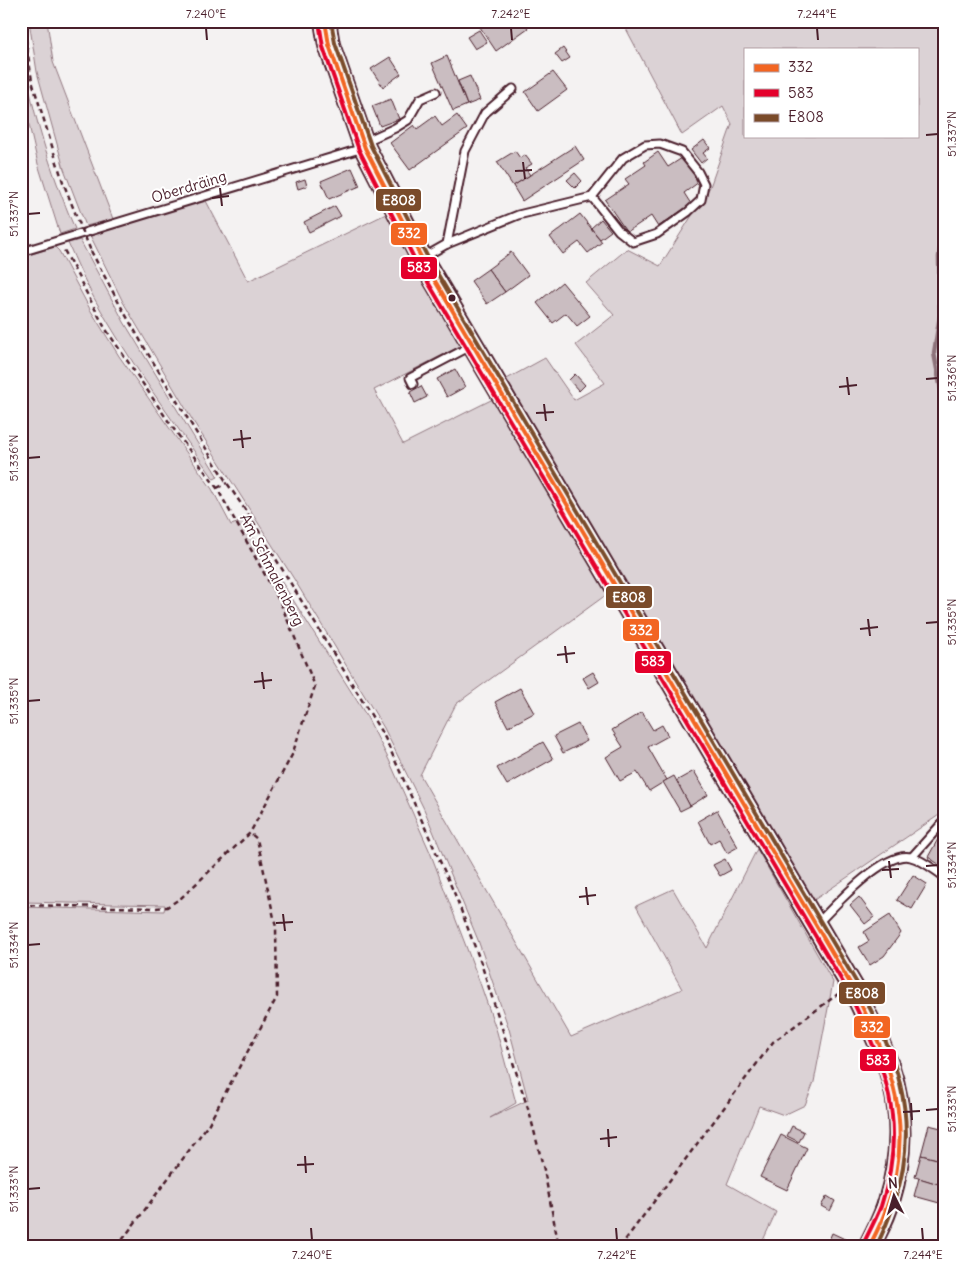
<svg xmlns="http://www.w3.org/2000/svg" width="966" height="1268" font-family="Delius,sans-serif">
  <rect width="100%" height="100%" fill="#f4f2f2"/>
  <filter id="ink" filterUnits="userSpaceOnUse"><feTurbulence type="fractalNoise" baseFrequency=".02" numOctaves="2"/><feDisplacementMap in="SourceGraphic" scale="10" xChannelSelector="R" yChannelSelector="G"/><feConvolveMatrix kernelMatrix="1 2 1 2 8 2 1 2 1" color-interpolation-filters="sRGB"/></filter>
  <g filter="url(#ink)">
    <!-- green -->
    <g fill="#dbd2d5" stroke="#927880" fill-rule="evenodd">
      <path d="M29,21H47L53,62L113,219L86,226L64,169L37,72Z"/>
      <path d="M622,21H945V811L811,902L503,381L545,358L574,400L605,383L576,345L614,315L586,283L627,249L660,266L710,187L732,124L723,106L682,135ZM745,49H917V136H745Z"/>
      <path d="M21,43C30,107 50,170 75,229L60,234L38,164L21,90Z"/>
      <path d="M205,199L248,281L388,213L464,344L374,390L403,444L495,398L557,507L610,592L456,704L420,775L571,1037L682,989L636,906L673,889L707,948L757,849L833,982L814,1082L805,1105L784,1115L759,1106L727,1184L776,1212L760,1247H21V907L164,911L165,905L21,902V257L55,247L59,251L91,311L119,356L212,489L231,525L243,521L366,715L389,760L430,852L480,983L497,1032L516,1103L490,1118L528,1100L509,1029L478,940L424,809L384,728L294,579L193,421L123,302L90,235Z"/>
      <path d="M80,240L124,322L218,477L214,479C172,420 129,361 94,298C84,280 76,261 68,243Z"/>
    </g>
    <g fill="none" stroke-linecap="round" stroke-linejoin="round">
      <!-- stream -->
      <path stroke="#8d727a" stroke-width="4.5" d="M945,212L939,257L940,315L934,353L945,411"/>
    </g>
    <!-- building -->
    <g fill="#cabdc1" stroke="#4a1f2b">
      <path d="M488,21H523L528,28L496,51L480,27Z"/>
      <path d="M479,30L487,42L475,49L467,37Z"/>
      <path d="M563,48L570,58L562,63L555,54Z"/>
      <path d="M447,56L467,105L453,111L432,63Z"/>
      <path d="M390,57L401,74L383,87L371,69Z"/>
      <path d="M553,72L567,90L538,111L525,92Z"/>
      <path d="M470,76L480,100L467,105L458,81Z"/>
      <path d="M391,99L399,119L380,126L372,106Z"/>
      <path d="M457,115L467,129L410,170L390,143L414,125L417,129L435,116L442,126Z"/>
      <path d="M704,140L710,148L703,153L707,158L701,163L691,150Z"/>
      <path d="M575,146L584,160L522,201L513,186Z"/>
      <path d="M515,151L520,158L525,155L532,164L525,168L530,175L513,186L497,162Z"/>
      <path d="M658,152L668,167L682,158L699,182L684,193L691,204L658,227L651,216L627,232L605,200L629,184L625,179L646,165L644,162Z"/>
      <path d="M352,168L360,186L329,199L321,181Z"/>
      <path d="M575,173L582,181L575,188L567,180Z"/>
      <path d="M305,179L307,186L298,189L296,182Z"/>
      <path d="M335,206L341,216L309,232L304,222Z"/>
      <path d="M580,214L602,242L588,253L579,242L563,254L550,237Z"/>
      <path d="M601,219L611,231L600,239L591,228Z"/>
      <path d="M511,252L528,275L505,292L488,269Z"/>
      <path d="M488,269L505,292L487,304L471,281Z"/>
      <path d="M562,282L590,316L577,326L566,313L553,323L537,303Z"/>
      <path d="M455,369L465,387L447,397L437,379Z"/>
      <path d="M575,374L585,385L579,391L569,380Z"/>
      <path d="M421,386L427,397L415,403L410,392Z"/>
      <path d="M593,672L599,682L589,688L583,678Z"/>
      <path d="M520,688L534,713L508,727L495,702Z"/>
      <path d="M642,712L653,730L662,725L668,736L648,747L667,780L649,791L637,772L620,781L606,757L623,747L612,730Z"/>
      <path d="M578,724L587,741L563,753L554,736Z"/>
      <path d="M543,742L553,759L507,785L497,768Z"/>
      <path d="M694,771L708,795L690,806L676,781Z"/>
      <path d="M674,776L690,806L680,811L663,782Z"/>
      <path d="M717,810L738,847L727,853L719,839L710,844L698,821Z"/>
      <path d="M938,839L945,843V857L940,865L928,857Z"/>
      <path d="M725,859L731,870L720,876L713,865Z"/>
      <path d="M913,875L927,884L912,909L897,900Z"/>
      <path d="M859,897L874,917L865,924L850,905Z"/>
      <path d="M890,915L901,933L884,956L870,965L859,947L869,941L864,932Z"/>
      <path d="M929,1125L945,1129V1161L921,1155Z"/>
      <path d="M792,1126L804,1132L799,1142L787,1136Z"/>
      <path d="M781,1135L807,1148L787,1190L760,1177Z"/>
      <path d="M921,1155L945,1161V1186L915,1177Z"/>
      <path d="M919,1178L945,1186V1197L943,1204L914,1196Z"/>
      <path d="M827,1196L835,1201L830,1211L821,1206Z"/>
      <path d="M832,1233L847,1240L844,1247H826Z"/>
    </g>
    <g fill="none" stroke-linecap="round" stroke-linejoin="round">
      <defs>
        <g id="lane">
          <path d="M364,142L395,128L408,120L420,99L436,92"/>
          <path d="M447,244L465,151L485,113L513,89"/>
          <path d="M21,252L363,148"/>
          <path d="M424,257L447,244L518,215L592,197L619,231L633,242L657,234L688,212L701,200L704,184L698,172L682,152L660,144L645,145L623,158L592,197"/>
          <path d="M413,384L410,378L471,346"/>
          <path d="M912,857L945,820"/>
          <path d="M818,923C835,905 885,850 911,857C923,860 934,870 945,877"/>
        </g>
        <path id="secondary" d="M325,21L329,45L365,148L422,259L853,988C866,1014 879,1041 889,1068C904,1111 902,1159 889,1201C885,1217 876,1232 869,1247"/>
      </defs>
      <!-- lane casing -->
      <use href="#lane" stroke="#4a1f2b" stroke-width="11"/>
      <!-- secondary casing -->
      <use href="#secondary" stroke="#4a1f2b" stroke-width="24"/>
      <!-- path -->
      <g stroke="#4a1f2b" stroke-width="2.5" stroke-dasharray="5 4" stroke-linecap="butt">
        <path d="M23,21L32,81L63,182L78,220"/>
        <path d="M91,251L120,305L147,352L227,483L254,523L385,738L456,897L481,963L530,1115L544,1170L559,1247"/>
        <path d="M217,488L227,483"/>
        <path d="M21,905L156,908L167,907L181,898L250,833L292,755L315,686L280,602L217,488L173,428L105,328L63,248"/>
        <path d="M117,1247L208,1125L277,997L276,927L257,839L250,833"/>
        <path d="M620,1247L773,1042L838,994"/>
      </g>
      <!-- lane -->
      <use href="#lane" stroke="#fff" stroke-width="7"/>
      <!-- secondary -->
      <use href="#secondary" stroke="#fff" stroke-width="20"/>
      <!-- path-bridge -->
      <path stroke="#4a1f2b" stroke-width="2.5" stroke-dasharray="5 4" stroke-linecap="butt" d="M78,220L91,251"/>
      <defs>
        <path id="bus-1" d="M325,21L329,45L365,148L422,259L853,988C891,1064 918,1127 885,1212C881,1224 875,1235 869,1247"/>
        <path id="bus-2" d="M319,22L323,47L359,150L416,262L848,991C885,1066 909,1122 881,1206C876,1219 869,1232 863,1244"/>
        <path id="bus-3" d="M331,21L335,43L371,146L427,256L858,985C874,1016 892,1049 900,1084C914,1142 902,1194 876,1247"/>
      </defs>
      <!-- bus-1 casing -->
      <use href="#bus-1" stroke="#fff" stroke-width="8"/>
      <!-- bus-2 casing -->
      <use href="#bus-2" stroke="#fff" stroke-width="8"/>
      <!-- bus-3 casing -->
      <use href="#bus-3" stroke="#fff" stroke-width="8"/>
      <!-- bus-1 -->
      <use href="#bus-1" stroke="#f26522" stroke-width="4"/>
      <!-- bus-2 -->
      <use href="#bus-2" stroke="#e4002b" stroke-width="4"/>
      <!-- bus-3 -->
      <use href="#bus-3" stroke="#7a4b2a" stroke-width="4"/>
    </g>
  </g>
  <!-- ticks -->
  <path fill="none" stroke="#4a1f2b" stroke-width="2" d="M206,28L207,40M511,28L512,40M817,28L818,40M926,135L938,134M523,162L525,179M515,171L532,170M220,188L222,206M212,198L229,196M28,214L40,213M847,377L849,395M926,379L938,378M839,387L857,385M544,404L546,421M536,413L554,412M241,430L243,448M233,440L251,438M28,458L40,457M868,619L870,636M926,623L938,622M860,629L878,627M565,646L567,663M557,655L575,653M262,672L264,689M254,682L272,680M28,701L40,700M889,861L891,878M926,866L938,865M882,870L899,869M586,887L588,905M579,897L596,895M283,914L285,931M276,923L293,922M28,945L40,944M911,1103L912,1120M926,1110L938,1109M903,1112L920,1111M608,1129L609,1147M600,1139L617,1137M305,1156L306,1173M297,1165L314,1164M28,1189L40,1188M311,1228L312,1240M616,1228L617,1240M922,1228L923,1240"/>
  <!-- markers -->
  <circle fill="#4a1f2b" stroke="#fff" stroke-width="2" cx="452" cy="298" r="4.5"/>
  <g text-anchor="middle" stroke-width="4" stroke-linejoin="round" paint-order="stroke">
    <!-- street labels -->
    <g font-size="15" fill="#4a1f2b" stroke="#fff">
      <text transform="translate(189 187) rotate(-17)" y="5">Oberdräing</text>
      <text transform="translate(272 570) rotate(63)" y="5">Am Schmalenberg</text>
    </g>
  </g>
  <g stroke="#fff" stroke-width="2">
    <rect x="375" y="188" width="47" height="24" rx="5" fill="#7a4b2a"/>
    <rect x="390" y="222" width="38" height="24" rx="5" fill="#f26522"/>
    <rect x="400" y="256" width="38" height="24" rx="5" fill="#e4002b"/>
    <rect x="605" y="585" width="48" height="24" rx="5" fill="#7a4b2a"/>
    <rect x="622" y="618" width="38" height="24" rx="5" fill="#f26522"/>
    <rect x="634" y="650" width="38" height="24" rx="5" fill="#e4002b"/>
    <rect x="838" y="981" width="48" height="24" rx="5" fill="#7a4b2a"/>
    <rect x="853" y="1015" width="38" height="24" rx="5" fill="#f26522"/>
    <rect x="859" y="1048" width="38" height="24" rx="5" fill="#e4002b"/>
  </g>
  <g font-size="14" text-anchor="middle" font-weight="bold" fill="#fff">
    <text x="399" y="205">E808</text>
    <text x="409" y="238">332</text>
    <text x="419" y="272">583</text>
    <text x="629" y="602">E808</text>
    <text x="641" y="635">332</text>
    <text x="653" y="666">583</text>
    <text x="862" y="998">E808</text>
    <text x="872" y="1032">332</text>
    <text x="878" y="1065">583</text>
  </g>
  <!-- margin -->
  <rect width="966" height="1268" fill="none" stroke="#fff" stroke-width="55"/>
  <!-- legend -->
  <rect x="744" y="48" width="175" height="90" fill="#ffffff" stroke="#b7a5aa"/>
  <rect x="754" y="64" width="25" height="8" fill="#f26522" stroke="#b7a5aa"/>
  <text x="788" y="72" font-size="15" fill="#4a1f2b">332</text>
  <rect x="754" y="89" width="25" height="8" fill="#e4002b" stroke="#b7a5aa"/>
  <text x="788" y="98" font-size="15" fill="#4a1f2b">583</text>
  <rect x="754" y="114" width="25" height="8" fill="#7a4b2a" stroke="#b7a5aa"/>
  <text x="788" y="122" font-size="15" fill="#4a1f2b">E808</text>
  <!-- north arrow -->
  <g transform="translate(894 1196) rotate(355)" stroke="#ffffff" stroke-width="4" paint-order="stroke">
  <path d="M0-4L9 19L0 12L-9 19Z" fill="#4a1f2b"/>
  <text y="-8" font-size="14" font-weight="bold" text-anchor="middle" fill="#4a1f2b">N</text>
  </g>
  <rect x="28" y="28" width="910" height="1212" fill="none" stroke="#4a1f2b" stroke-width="2"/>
  <g font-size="12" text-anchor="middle" fill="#4a1f2b">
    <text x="206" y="18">7.240°E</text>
    <text x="511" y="18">7.242°E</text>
    <text x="817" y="18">7.244°E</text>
    <text transform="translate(952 134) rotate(-90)" y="4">51.337°N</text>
    <text transform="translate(14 214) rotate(-90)" y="4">51.337°N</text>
    <text transform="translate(952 378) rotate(-90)" y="4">51.336°N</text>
    <text transform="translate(14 458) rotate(-90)" y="4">51.336°N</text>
    <text transform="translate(952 622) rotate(-90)" y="4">51.335°N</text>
    <text transform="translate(14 701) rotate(-90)" y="4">51.335°N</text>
    <text transform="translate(952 865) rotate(-90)" y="4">51.334°N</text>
    <text transform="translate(14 945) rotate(-90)" y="4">51.334°N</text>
    <text transform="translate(952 1109) rotate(-90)" y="4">51.333°N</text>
    <text transform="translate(14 1189) rotate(-90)" y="4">51.333°N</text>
    <text x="312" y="1259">7.240°E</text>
    <text x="617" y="1259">7.242°E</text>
    <text x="923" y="1259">7.244°E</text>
  </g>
</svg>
